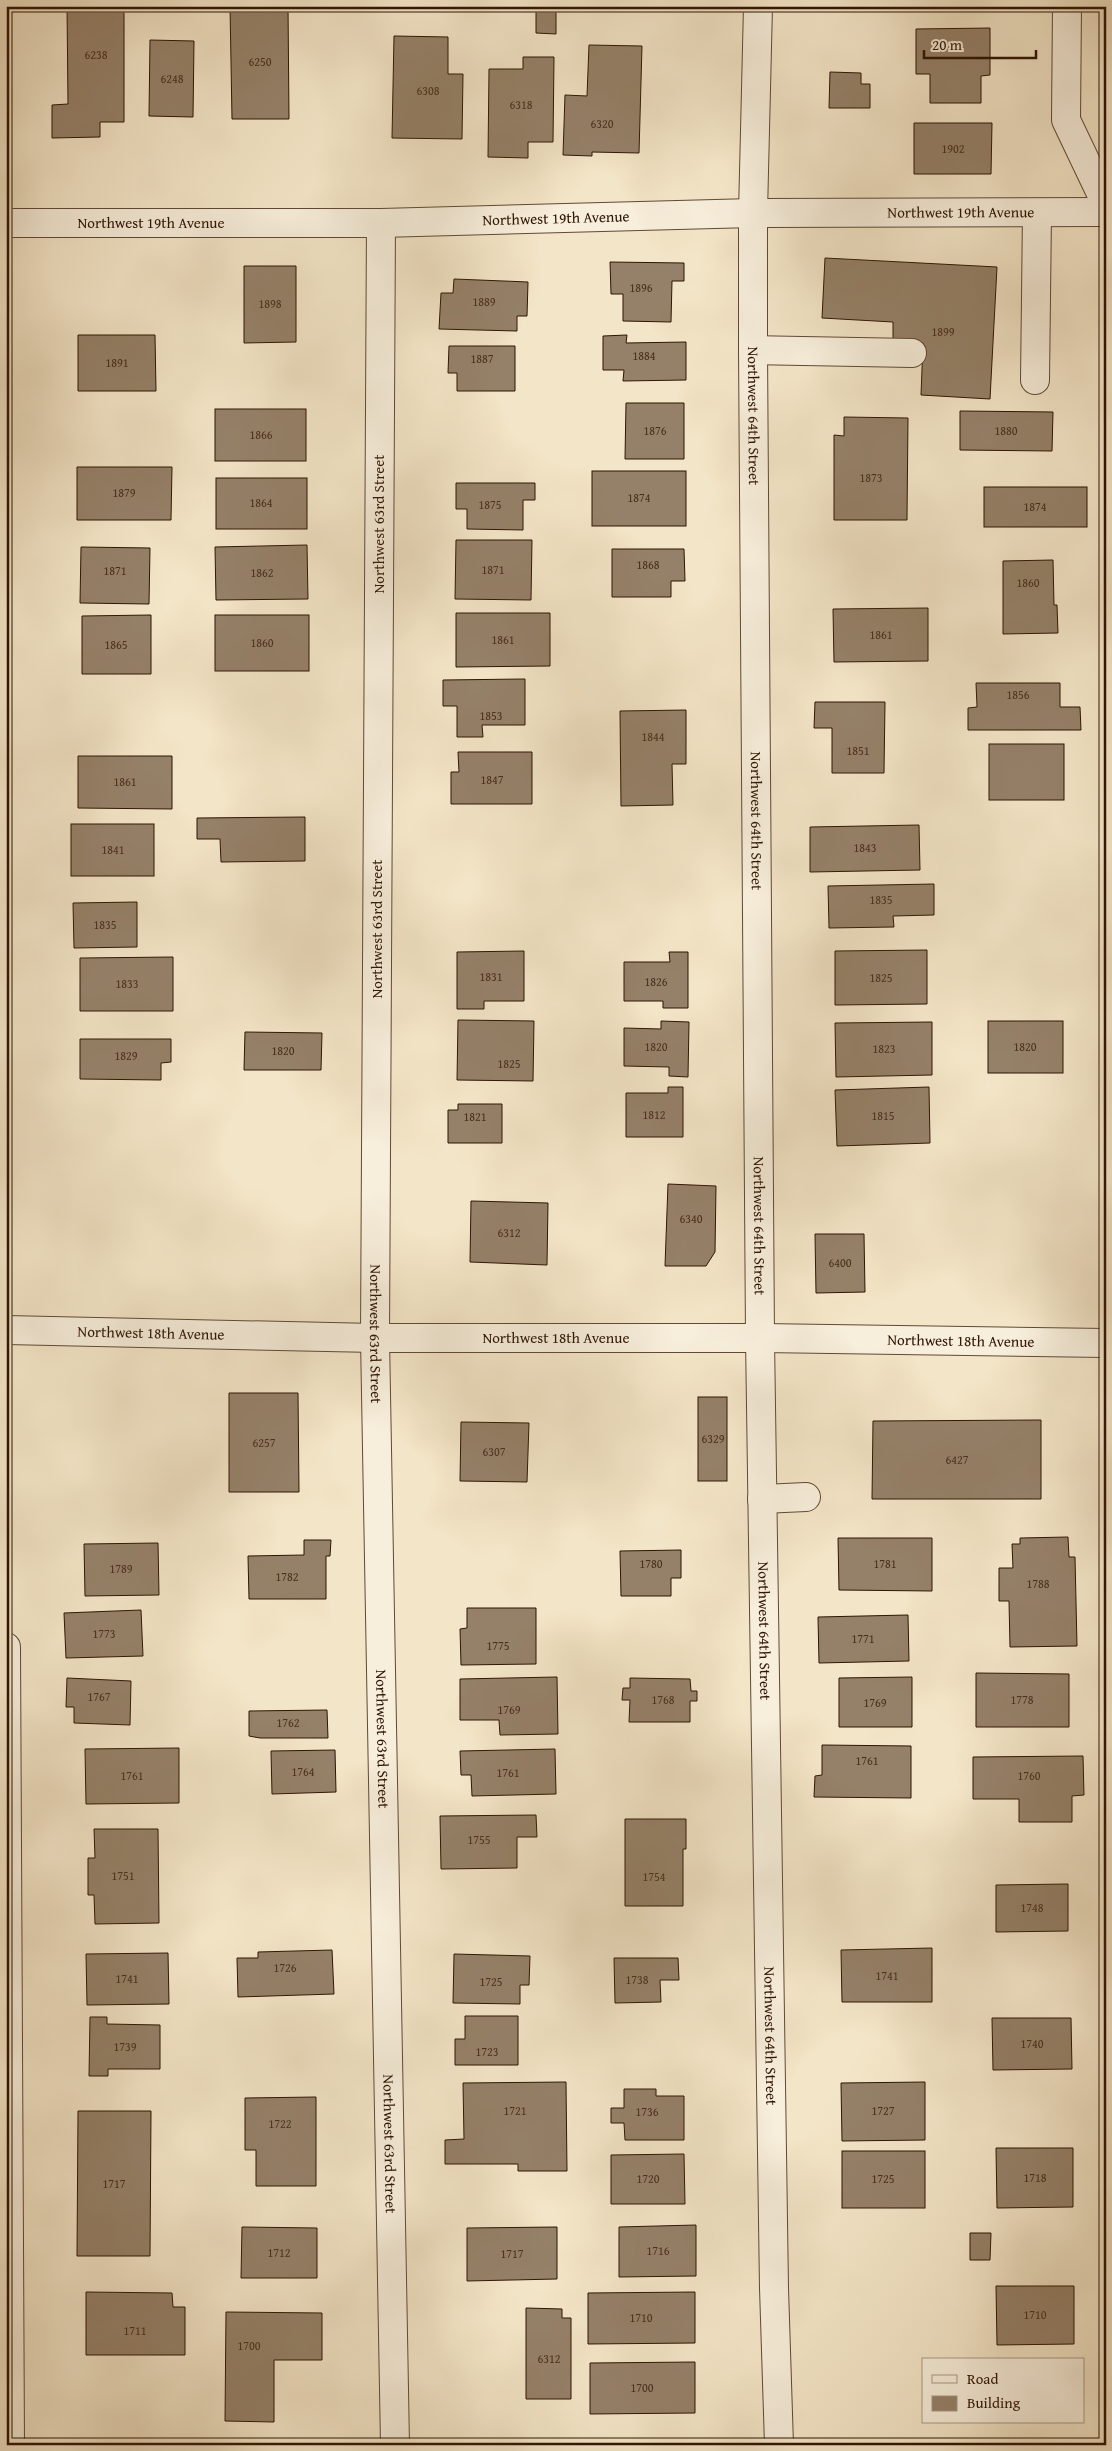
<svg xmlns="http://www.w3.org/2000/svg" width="1112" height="2451" font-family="'Gentium Book Plus',serif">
  <rect width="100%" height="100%" fill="#f3e5c7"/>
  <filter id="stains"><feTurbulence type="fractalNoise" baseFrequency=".004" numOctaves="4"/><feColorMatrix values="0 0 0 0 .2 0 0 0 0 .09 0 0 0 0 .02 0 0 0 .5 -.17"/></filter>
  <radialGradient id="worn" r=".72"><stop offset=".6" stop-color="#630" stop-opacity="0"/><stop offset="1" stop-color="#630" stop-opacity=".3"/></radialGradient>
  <!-- building -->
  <g fill="#958169" stroke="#2f1504">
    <path d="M67,6H124V122H100V137L52,138V105L68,104Z"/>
    <path d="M230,6H288L289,119H232Z"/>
    <path d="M536,6H556V34L536,33Z"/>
    <rect x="894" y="6" width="83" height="5"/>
    <path d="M990,28V75L981,76V103H930V74H916V29Z"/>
    <path d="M394,36L448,37V74H463L462,139L392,138Z"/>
    <path d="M150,40L194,41L193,117L149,116Z"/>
    <path d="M589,45L642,46L639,153L592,152V156L563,155L565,95L587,96Z"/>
    <path d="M523,57H554L553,142H528V158L488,157L489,69H523Z"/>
    <path d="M830,72L861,73V84H870V108H829Z"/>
    <path d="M914,123H992L991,174H914Z"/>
    <path d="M825,258L997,267L990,399L921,395L923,343L893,341V322L822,318Z"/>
    <path d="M610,262L684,263V281H672L671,322L623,321V294H611Z"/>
    <path d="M244,266H296V342L244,343Z"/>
    <path d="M454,279L528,282L527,316H517V331L439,329L441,293H453Z"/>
    <path d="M78,335H155L156,391H78Z"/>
    <path d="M627,335L626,343L686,342V380L623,381L624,370H603V336Z"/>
    <path d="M449,346H515V391H457V373H448Z"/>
    <path d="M626,403H684V459H625Z"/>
    <rect x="215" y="409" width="91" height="52"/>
    <path d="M960,411L1053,412L1052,451L960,450Z"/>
    <path d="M844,417L908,418L907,520H834V435L844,436Z"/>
    <path d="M77,467H172L171,520H77Z"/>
    <rect x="592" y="471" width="94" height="55"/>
    <rect x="216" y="478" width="91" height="51"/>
    <path d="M456,483H535V500H523V530L467,529V509H456Z"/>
    <rect x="984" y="487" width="103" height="40"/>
    <path d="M456,540H532L531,600L455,599Z"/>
    <path d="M307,545L308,599L216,600L215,547Z"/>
    <path d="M81,547L150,548L149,604L80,603Z"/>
    <path d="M612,549H684L685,581H671V597H612Z"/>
    <path d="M1053,560L1054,605H1057L1058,633L1003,634V561Z"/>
    <path d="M928,608V661L834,662L833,609Z"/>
    <path d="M456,613H550V666L456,667Z"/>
    <path d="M151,615V674H82V616Z"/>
    <rect x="215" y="615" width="94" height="56"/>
    <path d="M525,679V725H482L483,737H457V706H443V680Z"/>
    <path d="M976,683H1060V707H1080L1081,730H968V708L977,707Z"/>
    <path d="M815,702H885L884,773H832V728H814Z"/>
    <path d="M686,710V764H672L673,805L621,806L620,711Z"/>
    <rect x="989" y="744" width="75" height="56"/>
    <path d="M458,752H532V804H451V772H459Z"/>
    <path d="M78,756H172V809L78,808Z"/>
    <path d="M305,817V861L221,862L220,839H197V818Z"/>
    <rect x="71" y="824" width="83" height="52"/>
    <path d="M919,825L920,870L810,872V827Z"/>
    <path d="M934,884V915L893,916L894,927L829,928L828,886Z"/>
    <path d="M137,902V947L74,948L73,903Z"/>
    <path d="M927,950V1004L835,1005V951Z"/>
    <path d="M524,951V1001H484V1009H457V952Z"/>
    <path d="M669,952H688V1008H663V1001H624V962H670Z"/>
    <path d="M173,957V1011H80V958Z"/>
    <path d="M458,1020L534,1021L533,1081L457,1080Z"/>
    <path d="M661,1021L689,1022L688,1077L669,1076V1067L624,1066V1028L661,1029Z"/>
    <rect x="988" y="1021" width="75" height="52"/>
    <path d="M932,1022V1075L836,1077L835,1023Z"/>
    <path d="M245,1032L322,1033L321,1070H244Z"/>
    <path d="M80,1039H171V1062L161,1063V1080L80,1079Z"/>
    <path d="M668,1087H683V1137H626V1093H668Z"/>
    <path d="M929,1087L930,1143L837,1146L835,1090Z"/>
    <path d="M458,1104H502V1143H448V1110H458Z"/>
    <path d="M668,1184L716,1186L715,1252L706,1266H665Z"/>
    <path d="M471,1201L548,1203L547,1265L470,1262Z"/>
    <path d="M815,1234H864L865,1292L816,1293Z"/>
    <path d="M229,1393H298L299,1492H229Z"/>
    <rect x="698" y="1397" width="29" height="84"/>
    <path d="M1041,1420V1499H872L873,1421Z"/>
    <path d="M461,1422L529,1423L527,1482L460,1481Z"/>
    <path d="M1068,1537L1069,1557H1075L1077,1646L1010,1647L1009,1601H999V1568H1013L1012,1544H1020V1538Z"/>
    <path d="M838,1538H932V1591L839,1590Z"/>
    <path d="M304,1540H331L330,1556H326V1599H249L248,1556L304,1555Z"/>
    <path d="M158,1543L159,1595L85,1596L84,1544Z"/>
    <path d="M681,1550V1578H671V1596H621L620,1551Z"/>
    <path d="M467,1608H536V1664L461,1665L460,1629L467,1628Z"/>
    <path d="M141,1610L143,1656L66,1658L64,1613Z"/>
    <path d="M908,1615L909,1661L819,1663L818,1617Z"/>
    <path d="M976,1673L1069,1674V1727H976Z"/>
    <path d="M557,1677L558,1734L500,1735L499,1720H460V1679Z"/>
    <path d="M912,1677V1727H839V1678Z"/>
    <path d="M67,1678L131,1681L130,1725L74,1723V1707H66Z"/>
    <path d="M630,1678L690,1679L691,1691H697V1701H690V1722H629L630,1700H622L623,1688H630Z"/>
    <path d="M327,1710L328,1738H260L249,1736V1711Z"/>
    <path d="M822,1745L911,1746V1798L814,1797L815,1776L822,1775Z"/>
    <path d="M179,1748V1803L86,1804L85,1749Z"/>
    <path d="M555,1749L556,1794L472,1796L471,1775H461L460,1751Z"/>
    <path d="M335,1750L336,1792L272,1794L271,1751Z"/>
    <path d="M1083,1756L1084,1795L1072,1796V1822H1019V1799H973V1757Z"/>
    <path d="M536,1815L537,1837H517V1868L441,1869L440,1816Z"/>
    <path d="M625,1819H686V1849H683V1906H625Z"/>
    <path d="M94,1829H158L159,1923L95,1924L94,1895H88V1858H95Z"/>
    <path d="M1068,1884V1931L996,1932V1885Z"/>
    <path d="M932,1948V2002H842L841,1950Z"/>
    <path d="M332,1950L334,1994L238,1997L237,1958H258V1952Z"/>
    <path d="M168,1953L169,2004L87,2005L86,1954Z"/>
    <path d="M454,1954L530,1956L529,1985H520V2004L453,2003Z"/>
    <path d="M614,1958H678L679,1980H660L661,2002L615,2003Z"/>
    <path d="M465,2016H518V2065H455V2039H465Z"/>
    <path d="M90,2017H107V2024L160,2025V2069H108V2076H89Z"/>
    <path d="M992,2018H1071L1072,2069L993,2070Z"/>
    <path d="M566,2082L567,2171H518V2164H445V2140L464,2139L463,2083Z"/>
    <path d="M925,2082V2140L842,2141L841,2083Z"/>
    <path d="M624,2089H656V2096H684V2140H625L624,2123H611V2108H624Z"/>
    <path d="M316,2097V2186H256V2150H245V2098Z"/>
    <path d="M78,2111H151L150,2256H77Z"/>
    <path d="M996,2148H1073V2207L997,2208Z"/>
    <rect x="842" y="2151" width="83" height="57"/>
    <path d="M684,2154L685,2204H611V2155Z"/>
    <path d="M696,2225V2276L619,2277V2227Z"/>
    <path d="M242,2227L317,2228V2278H241Z"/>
    <path d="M557,2227V2279L467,2281V2228Z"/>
    <path d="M970,2233H991L990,2260H970Z"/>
    <path d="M996,2286H1074V2344L997,2345Z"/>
    <path d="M86,2292L172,2293L173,2307H185V2355H86Z"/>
    <path d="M695,2292V2343L588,2344V2293Z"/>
    <path d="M526,2308L562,2309V2318H571V2399H526Z"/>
    <path d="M226,2312L322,2313V2360H274V2422L225,2421Z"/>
    <path d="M695,2362V2413L590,2414V2363Z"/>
  </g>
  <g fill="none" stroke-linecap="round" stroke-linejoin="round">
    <defs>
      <g id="minor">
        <path id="s1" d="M758,6L753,213V350L760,1338L774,2288L779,2445"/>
        <path d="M1067,6L1066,120L1106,204"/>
        <path id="s2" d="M6,223H381L753,213L1106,212"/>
        <path id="s3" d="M381,223L375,1338L395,2445"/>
        <path d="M753,350L912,353"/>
        <path d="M1035,380L1037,213"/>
        <path id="s4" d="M6,1330L375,1338H760L1106,1343"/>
        <path d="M762,1499L806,1497"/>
        <path d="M6,1647L10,2445"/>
      </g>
    </defs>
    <!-- minor casing -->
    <use href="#minor" stroke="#604935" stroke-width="30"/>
    <!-- minor -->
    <use href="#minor" stroke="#f7eedb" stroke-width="28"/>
  </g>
  <g text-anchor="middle" stroke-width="5" stroke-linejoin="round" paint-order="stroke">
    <!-- number labels -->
    <g font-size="12" fill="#48301d">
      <text x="96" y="59">6238</text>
      <text x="260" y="66">6250</text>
      <text x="172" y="83">6248</text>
      <text x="428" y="95">6308</text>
      <text x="521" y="109">6318</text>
      <text x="602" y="128">6320</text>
      <text x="953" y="153">1902</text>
      <text x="641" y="292">1896</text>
      <text x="484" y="306">1889</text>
      <text x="270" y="308">1898</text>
      <text x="943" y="336">1899</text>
      <text x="644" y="360">1884</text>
      <text x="482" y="363">1887</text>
      <text x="117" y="367">1891</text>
      <text x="655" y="435">1876</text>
      <text x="1006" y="435">1880</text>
      <text x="261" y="439">1866</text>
      <text x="871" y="482">1873</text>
      <text x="124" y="497">1879</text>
      <text x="639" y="502">1874</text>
      <text x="261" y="507">1864</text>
      <text x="490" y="509">1875</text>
      <text x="1035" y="511">1874</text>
      <text x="648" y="569">1868</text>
      <text x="493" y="574">1871</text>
      <text x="115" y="575">1871</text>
      <text x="262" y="577">1862</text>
      <text x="1028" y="587">1860</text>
      <text x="881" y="639">1861</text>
      <text x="503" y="644">1861</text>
      <text x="262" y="647">1860</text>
      <text x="116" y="649">1865</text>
      <text x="1018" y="699">1856</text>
      <text x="491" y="720">1853</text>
      <text x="653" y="741">1844</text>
      <text x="858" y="755">1851</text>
      <text x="492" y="784">1847</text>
      <text x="125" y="786">1861</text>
      <text x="865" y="852">1843</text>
      <text x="113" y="854">1841</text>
      <text x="881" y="904">1835</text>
      <text x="105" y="929">1835</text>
      <text x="491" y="981">1831</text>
      <text x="881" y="982">1825</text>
      <text x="656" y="986">1826</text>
      <text x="127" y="988">1833</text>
      <text x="656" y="1051">1820</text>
      <text x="1025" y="1051">1820</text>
      <text x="884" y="1053">1823</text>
      <text x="283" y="1055">1820</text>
      <text x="126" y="1060">1829</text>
      <text x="509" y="1068">1825</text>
      <text x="654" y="1119">1812</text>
      <text x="883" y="1120">1815</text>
      <text x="475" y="1121">1821</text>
      <text x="691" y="1223">6340</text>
      <text x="509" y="1237">6312</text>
      <text x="840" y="1267">6400</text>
      <text x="713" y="1443">6329</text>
      <text x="264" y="1447">6257</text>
      <text x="494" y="1456">6307</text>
      <text x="957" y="1464">6427</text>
      <text x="651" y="1568">1780</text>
      <text x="885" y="1568">1781</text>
      <text x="121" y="1573">1789</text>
      <text x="287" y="1581">1782</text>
      <text x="1038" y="1588">1788</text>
      <text x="104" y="1638">1773</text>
      <text x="863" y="1643">1771</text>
      <text x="498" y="1650">1775</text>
      <text x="99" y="1701">1767</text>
      <text x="663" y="1704">1768</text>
      <text x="1022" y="1704">1778</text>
      <text x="875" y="1707">1769</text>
      <text x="509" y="1714">1769</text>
      <text x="288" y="1727">1762</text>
      <text x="867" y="1765">1761</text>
      <text x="303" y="1776">1764</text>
      <text x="508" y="1777">1761</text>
      <text x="132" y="1780">1761</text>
      <text x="1029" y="1780">1760</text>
      <text x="479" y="1844">1755</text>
      <text x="123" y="1880">1751</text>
      <text x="654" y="1881">1754</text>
      <text x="1032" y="1912">1748</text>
      <text x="285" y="1972">1726</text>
      <text x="887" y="1980">1741</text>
      <text x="127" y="1983">1741</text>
      <text x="637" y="1984">1738</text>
      <text x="491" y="1986">1725</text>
      <text x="1032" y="2048">1740</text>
      <text x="125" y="2051">1739</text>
      <text x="487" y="2056">1723</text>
      <text x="515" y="2115">1721</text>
      <text x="883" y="2115">1727</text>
      <text x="647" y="2116">1736</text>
      <text x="280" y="2128">1722</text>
      <text x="1035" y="2182">1718</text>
      <text x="648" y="2183">1720</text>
      <text x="883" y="2183">1725</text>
      <text x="114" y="2188">1717</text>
      <text x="658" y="2255">1716</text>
      <text x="279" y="2257">1712</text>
      <text x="512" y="2258">1717</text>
      <text x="1035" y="2319">1710</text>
      <text x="641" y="2322">1710</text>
      <text x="135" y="2335">1711</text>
      <text x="249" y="2350">1700</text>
      <text x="549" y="2363">6312</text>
      <text x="642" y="2392">1700</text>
    </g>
    <!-- street labels -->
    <g font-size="15" fill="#2f1504" stroke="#f7eedb">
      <text dy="5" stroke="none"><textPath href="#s2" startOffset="955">Northwest 19th Avenue</textPath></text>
      <text dy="5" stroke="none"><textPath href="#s2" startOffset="550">Northwest 19th Avenue</textPath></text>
      <text dy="5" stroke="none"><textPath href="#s2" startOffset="145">Northwest 19th Avenue</textPath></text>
      <text dy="5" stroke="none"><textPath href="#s1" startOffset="410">Northwest 64th Street</textPath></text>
      <text transform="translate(379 524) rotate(-90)" y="5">Northwest 63rd Street</text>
      <text dy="5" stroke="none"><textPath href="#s1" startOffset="815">Northwest 64th Street</textPath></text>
      <text transform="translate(377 929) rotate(-90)" y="5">Northwest 63rd Street</text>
      <text dy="5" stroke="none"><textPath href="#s1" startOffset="1220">Northwest 64th Street</textPath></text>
      <text dy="5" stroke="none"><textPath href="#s4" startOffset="145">Northwest 18th Avenue</textPath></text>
      <text dy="5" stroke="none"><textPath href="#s3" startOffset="1111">Northwest 63rd Street</textPath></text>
      <text dy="5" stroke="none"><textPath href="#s4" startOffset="550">Northwest 18th Avenue</textPath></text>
      <text dy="5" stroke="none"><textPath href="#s4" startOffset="955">Northwest 18th Avenue</textPath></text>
      <text dy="5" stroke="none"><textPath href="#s1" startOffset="1625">Northwest 64th Street</textPath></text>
      <text dy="5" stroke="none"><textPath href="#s3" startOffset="1516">Northwest 63rd Street</textPath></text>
      <text dy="5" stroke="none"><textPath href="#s1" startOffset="2030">Northwest 64th Street</textPath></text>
      <text dy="5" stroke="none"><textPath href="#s3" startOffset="1921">Northwest 63rd Street</textPath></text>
    </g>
  </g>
  <!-- margin -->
  <rect width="1112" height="2451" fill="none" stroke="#f3e5c7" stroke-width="25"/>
  <rect x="8" y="8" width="1097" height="2436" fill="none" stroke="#2f1504" stroke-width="2.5"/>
  <rect x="12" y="12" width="1087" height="2426" fill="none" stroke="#2f1504"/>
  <!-- legend -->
  <rect x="922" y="2358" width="162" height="65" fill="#f7eedb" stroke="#a79785"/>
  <rect x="932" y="2375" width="25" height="8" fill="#f7eedb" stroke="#a79785"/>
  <text x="967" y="2384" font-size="15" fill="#2f1504">Road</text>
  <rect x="932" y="2396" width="25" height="15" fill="#958169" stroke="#a79785"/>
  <text x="967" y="2408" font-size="15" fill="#2f1504">Building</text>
  <!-- scale -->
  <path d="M924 50v8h112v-8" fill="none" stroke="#2f1504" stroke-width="2.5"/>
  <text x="932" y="50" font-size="15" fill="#2f1504" stroke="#f7eedb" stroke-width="4" paint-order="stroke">20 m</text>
  <rect width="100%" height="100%" filter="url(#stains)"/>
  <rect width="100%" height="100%" fill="url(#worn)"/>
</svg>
